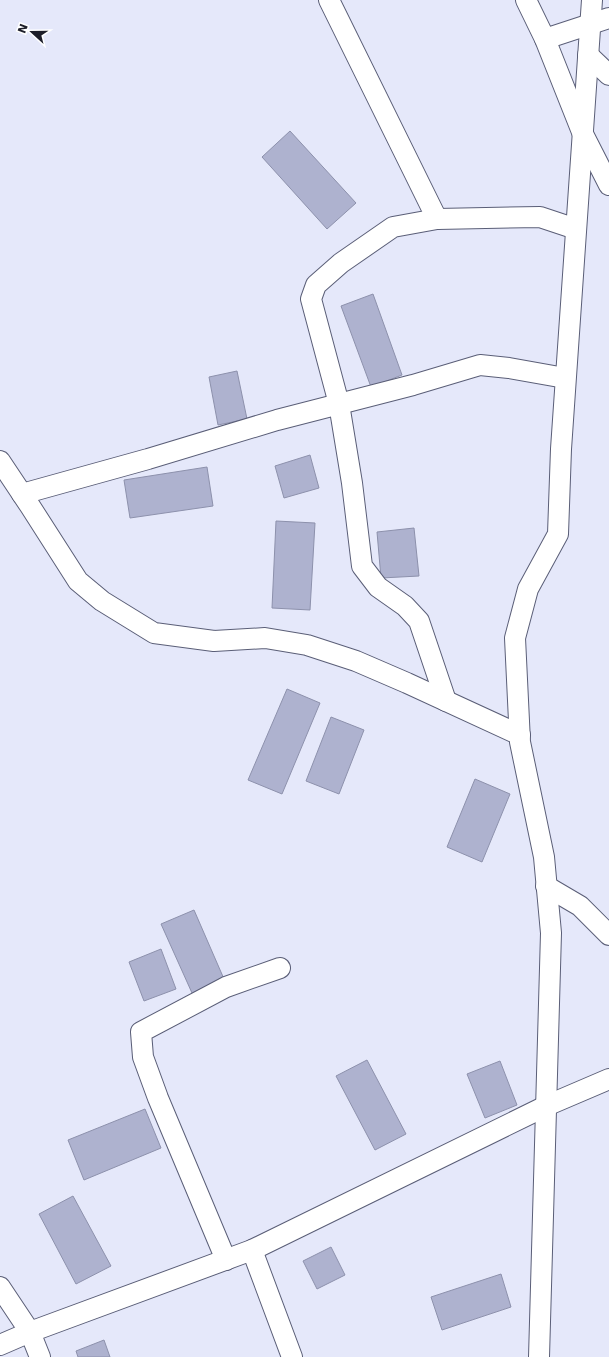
<svg xmlns="http://www.w3.org/2000/svg" width="609" height="1357" font-family="'DejaVu Sans',sans-serif">
  <rect width="100%" height="100%" fill="#e5e8fa"/>
  <!-- building -->
  <g fill="#aeb2cf" stroke="#8d91ac">
    <path d="M290,131L356,203L327,229L262,157Z"/>
    <path d="M373,294L402,375L371,387L341,306Z"/>
    <path d="M237,371L247,419L218,425L209,377Z"/>
    <path d="M310,455L319,488L284,498L275,466Z"/>
    <path d="M207,467L213,506L130,518L124,480Z"/>
    <path d="M276,521L315,523L310,610L272,608Z"/>
    <path d="M414,528L419,576L381,578L377,532Z"/>
    <path d="M287,689L320,703L282,794L248,780Z"/>
    <path d="M331,717L364,730L339,794L306,781Z"/>
    <path d="M475,779L510,794L482,862L447,847Z"/>
    <path d="M194,910L224,979L192,993L161,924Z"/>
    <path d="M161,949L176,989L144,1001L129,962Z"/>
    <path d="M367,1060L406,1134L375,1150L336,1076Z"/>
    <path d="M500,1061L517,1105L485,1118L467,1074Z"/>
    <path d="M145,1109L161,1148L84,1180L68,1140Z"/>
    <path d="M73,1196L111,1266L76,1284L39,1214Z"/>
    <path d="M331,1247L345,1275L317,1289L303,1261Z"/>
    <path d="M501,1274L511,1307L442,1330L431,1297Z"/>
    <path d="M104,1340L110,1357H78L76,1351Z"/>
  </g>
  <g fill="none" stroke-linecap="round" stroke-linejoin="round">
    <defs>
      <g id="minor">
        <path d="M329,0L437,219"/>
        <path d="M526,0L545,39L582,132L609,185"/>
        <path d="M545,39L609,18"/>
        <path d="M588,55L609,75"/>
        <path d="M0,461L30,506L78,581L102,601L154,633L214,641L265,638L307,645L356,661L407,683L520,735"/>
        <path d="M22,494L148,459L277,420L413,385L480,365L509,368L565,378"/>
        <path d="M446,701L419,621L405,606L378,587L362,566L352,483L339,404L311,299L316,285L341,263L393,227L437,219L540,217L576,229"/>
        <path d="M546,886L580,906L609,935"/>
        <path d="M252,1250L292,1357"/>
        <path d="M226,1260L158,1098L143,1057L141,1032L226,987L280,968"/>
        <path d="M0,1287L30,1332L40,1357"/>
        <path d="M0,1345L30,1332L252,1250L546,1106L609,1079"/>
        <path d="M539,1357L551,933L544,857L520,742L515,638L528,589L558,534L561,449L592,0"/>
      </g>
    </defs>
    <!-- minor casing -->
    <use href="#minor" stroke="#5a5e77" stroke-width="22"/>
    <!-- minor -->
    <use href="#minor" stroke="#fff" stroke-width="20"/>
  </g>
  <!-- north arrow -->
  <g transform="translate(32 32) rotate(291)" stroke="#ffffff" stroke-width="3" paint-order="stroke">
  <path d="M0-3L7 15L0 10L-7 15Z" fill="#1d1e29"/>
  <text y="-6" font-size="11" font-weight="bold" text-anchor="middle" fill="#1d1e29">N</text>
  </g>
</svg>
